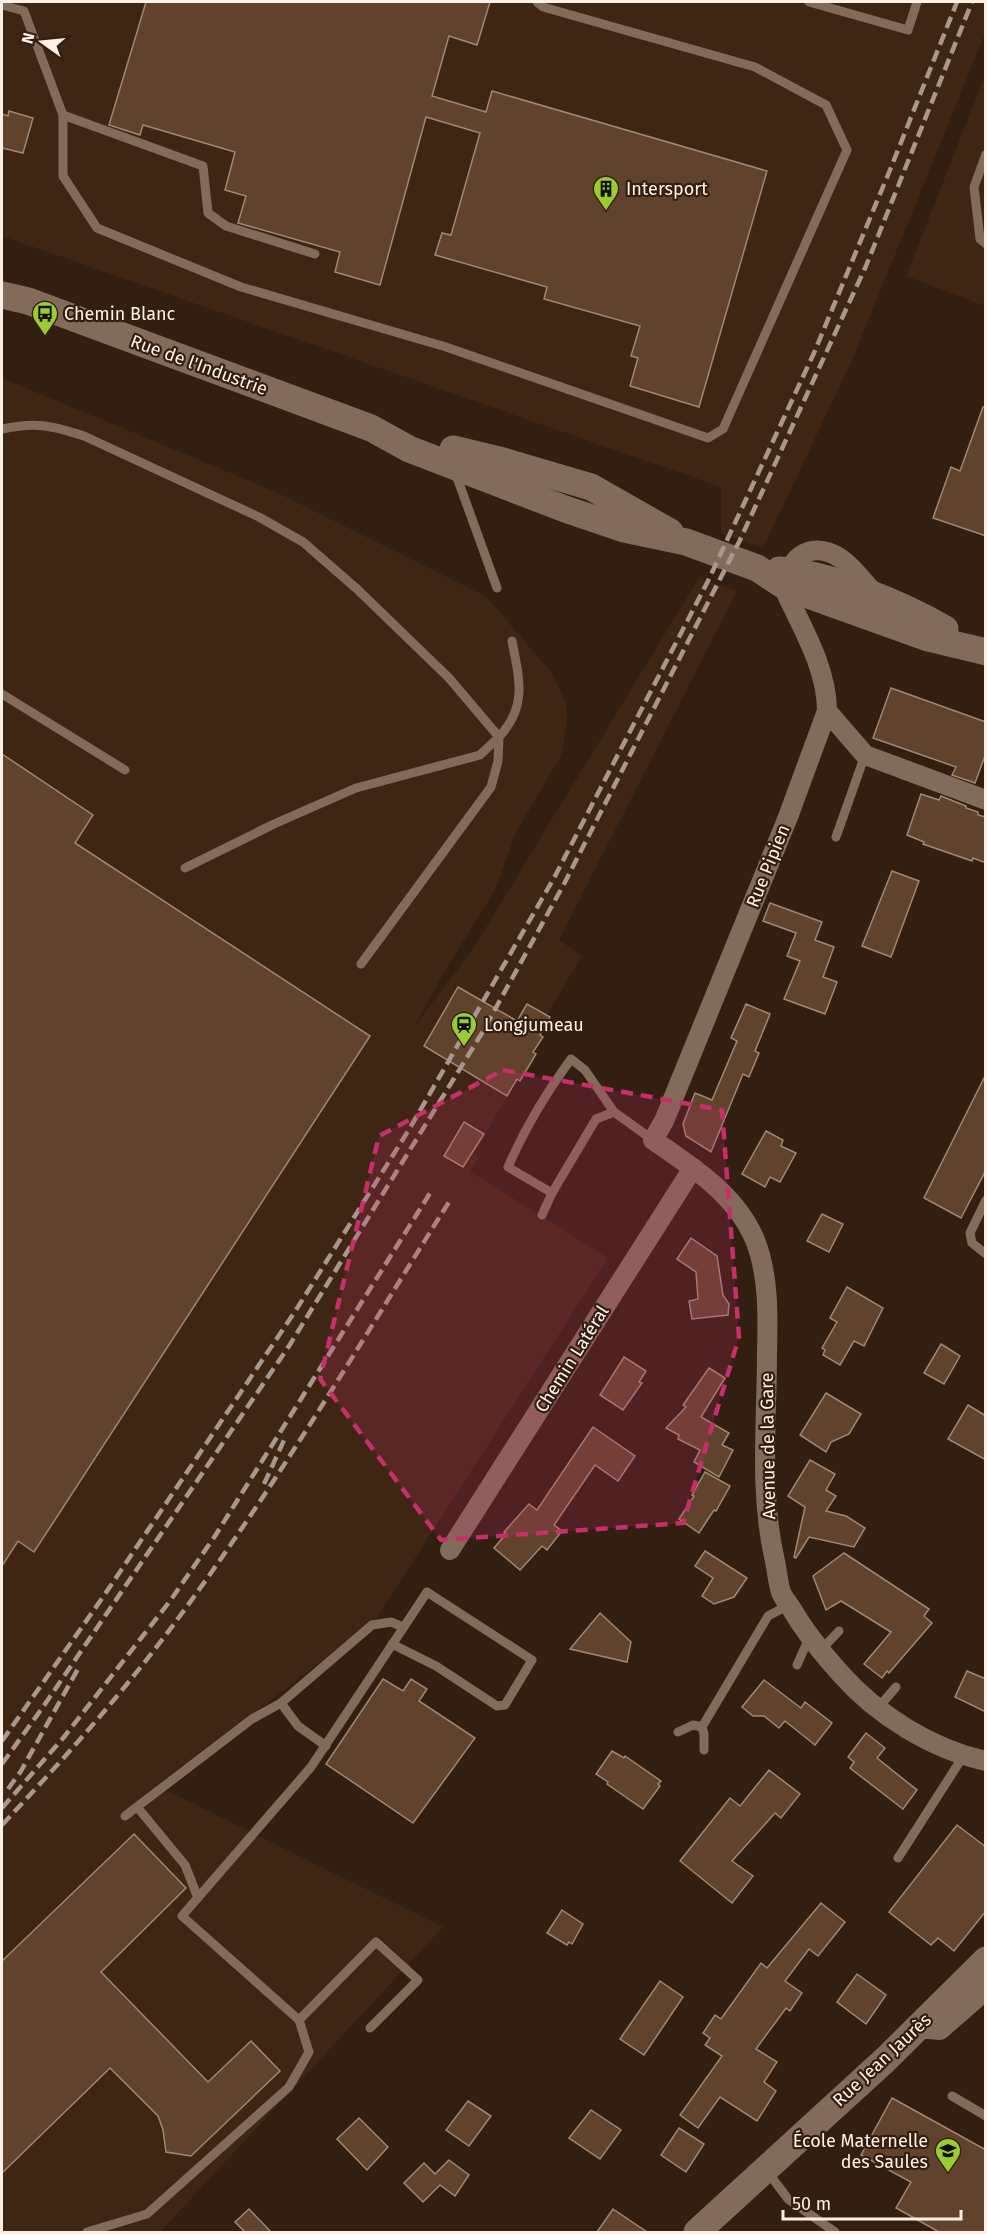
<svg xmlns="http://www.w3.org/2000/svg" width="987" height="2234" font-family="'Fira Sans',sans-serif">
  <rect width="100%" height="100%" fill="#321f11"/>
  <!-- built -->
  <g fill="#3f2614">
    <path d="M2,2H985L986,31L853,358L763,548L721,534V487L2,236Z"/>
    <path d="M985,76V306L906,276Z"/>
    <path d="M2,378L274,491L481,594L490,601L551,672L566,703L567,722L561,756L515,834L497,885L490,898L445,971L414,1027L471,952L699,578L737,591L559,940L582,956L547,1015L550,1017L540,1034L543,1037L533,1052L536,1054L520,1081L517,1079L474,1154L479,1157L470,1171L608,1258L376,1619L243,1722L156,1785L443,1927L160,2232H2Z"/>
  </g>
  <!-- building -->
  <g fill="#61432d" stroke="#9f8776" stroke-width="1.5">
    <path d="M146,2H490L477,45L449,36L432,96L486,112L492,91L767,171L699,407L630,386L638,358L631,356L640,326L544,299L547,287L435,255L442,233L451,235L480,133L426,117L380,285L335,272L340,252L238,223L246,196L225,190L235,152L143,125L140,135L109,125Z"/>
    <path d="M9,111L33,118L23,153L2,148V114L8,116Z"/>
    <path d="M983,407H986V536L933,518L951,467L960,471Z"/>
    <path d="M891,688L986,722V753L975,783L952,775L956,767L873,738Z"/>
    <path d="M2,754L93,815L75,843L370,1036L34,1552L18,1541L2,1566Z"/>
    <path d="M921,794L939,800L941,796L966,806V808L978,812V815L986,817V863L973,858L972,861L923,844L924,842L907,835Z"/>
    <path d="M892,871L919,881L891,957L862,946Z"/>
    <path d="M770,903L822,922L815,940L834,947L823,977L837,982L825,1014L784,999L800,961L787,956L796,933L763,921Z"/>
    <path d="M458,987L517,1021L527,1004L550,1017L540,1035L543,1037L533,1052L536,1054L520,1081L517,1079L507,1096L424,1046Z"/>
    <path d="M746,1004L770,1014L755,1051L759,1053L749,1077L743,1074L711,1152L686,1136L683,1124L695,1093L712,1100L737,1041L731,1038Z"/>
    <path d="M986,1074V1170L961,1218L924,1198Z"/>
    <path d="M464,1122L484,1134L463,1167L444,1156Z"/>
    <path d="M766,1131L783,1140L781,1146L796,1153L780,1182L770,1177L765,1187L742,1174Z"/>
    <path d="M822,1214L843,1224L829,1252L807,1241Z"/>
    <path d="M691,1238L717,1256L723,1295L729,1304L728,1315L692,1319L689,1301L698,1299L696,1272L677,1259Z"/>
    <path d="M847,1287L883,1308L864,1346L854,1341L840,1365L823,1355L825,1350L822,1348L837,1322L830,1318Z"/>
    <path d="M941,1344L960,1356L944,1384L924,1373Z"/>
    <path d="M624,1357L646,1371L639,1382L642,1383L623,1410L600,1395Z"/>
    <path d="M709,1368L725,1378L701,1417L729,1433L722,1445L733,1450L719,1477L694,1462L700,1450L678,1439L679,1435L666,1428L686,1407L683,1405Z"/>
    <path d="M826,1393L861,1414L849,1434L831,1442L826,1452L800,1435Z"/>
    <path d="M968,1405L986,1416V1460L948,1439Z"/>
    <path d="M593,1427L635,1456L618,1481L595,1465L554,1525L562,1531L547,1550L542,1546L520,1570L494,1548L506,1534L504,1532L529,1504L537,1510Z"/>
    <path d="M810,1460L835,1474L826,1490L836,1496L826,1511L846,1516L865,1528L854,1547L809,1537L796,1558L794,1557L805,1507L788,1496Z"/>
    <path d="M705,1472L730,1486L716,1511L714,1510L699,1533L679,1519L694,1496L692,1495Z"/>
    <path d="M705,1551L747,1578L734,1597L714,1604L702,1596L713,1578L695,1566Z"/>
    <path d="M844,1553L929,1609L924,1616L932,1623L889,1673L887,1671L882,1678L864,1664L891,1632L841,1601L826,1610L813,1576Z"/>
    <path d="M600,1613L631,1642L627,1662L570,1649Z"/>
    <path d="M967,1671L986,1679V1712L955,1697Z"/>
    <path d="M383,1679L403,1691L411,1679L427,1689L419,1701L475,1738L413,1823L326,1764Z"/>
    <path d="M764,1680L801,1708L805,1702L832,1723L815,1745L785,1721L779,1728L764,1716H753L742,1707Z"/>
    <path d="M866,1733L885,1748L877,1758L917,1790L903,1809L850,1768L854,1762L848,1757Z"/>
    <path d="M612,1751L624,1758L625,1756L661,1781L658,1784L660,1786L643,1809L607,1784L608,1782L596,1774Z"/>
    <path d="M769,1770L800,1794L781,1818L775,1813L732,1861L753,1876L732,1903L680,1861L730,1798L740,1806Z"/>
    <path d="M957,1825L986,1847V1911L954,1951L938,1938L931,1945L889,1912Z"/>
    <path d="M134,1834L186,1888L101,1972L208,2082L251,2041L280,2071L191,2156L166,2152L163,2130L158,2116L110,2068L2,2173V1961Z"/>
    <path d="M821,1903L845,1922L818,1956L809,1949L785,1981L802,1993L790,2011L786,2008L756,2049L777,2062L764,2082L776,2091L757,2121L720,2097L698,2128L680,2115L722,2056L705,2045L710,2038L703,2033L715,2015L721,2019L761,1963L767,1968Z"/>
    <path d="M562,1910L583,1924L572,1944L569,1942L567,1945L547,1933Z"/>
    <path d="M857,1974L886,1995L866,2024L837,2002Z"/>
    <path d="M660,1981L683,1997L644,2055L620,2039Z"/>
    <path d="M892,2098L986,2150V2232H939L896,2208L911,2182L861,2155Z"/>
    <path d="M468,2101L491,2116L469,2146L446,2130Z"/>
    <path d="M591,2110L621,2130L600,2159L569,2138Z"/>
    <path d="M359,2118L388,2147L367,2170L337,2139Z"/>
    <path d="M679,2128L704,2144L686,2172L661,2155Z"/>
    <path d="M449,2160L469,2175L455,2196L440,2185L423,2202L404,2183L424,2163L435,2174Z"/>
    <path d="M249,2209L271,2232H245L235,2222Z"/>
    <path d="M613,2209L647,2232H597Z"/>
  </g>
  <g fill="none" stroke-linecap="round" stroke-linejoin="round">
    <!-- lane -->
    <g stroke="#826b5b" stroke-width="9">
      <path d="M809,2L908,30L917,2"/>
      <path d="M2,5L24,11L63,115L203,166L208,213L226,226L315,254"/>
      <path d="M63,115V176L97,228L241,287L446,347L708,438L723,429L847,150L826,105L755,67L543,7L537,2"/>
      <path d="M986,154L974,187L980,239L986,244"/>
      <path d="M2,429C36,422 50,425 84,436L259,517L303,542L357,589L449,678L499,737L480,755L356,788L274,824L185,868"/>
      <path d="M455,472L497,588"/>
      <path d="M2,694L125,770"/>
      <path d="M836,837L865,755"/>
      <path d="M361,964L491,787L498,761L499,737C528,706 519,678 512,641"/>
      <path d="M614,1112L596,1119L552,1193L508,1167C525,1128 546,1093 571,1059L585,1070L614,1112L653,1140"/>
      <path d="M986,1200L970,1233L972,1243L986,1254"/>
      <path d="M542,1215L552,1193"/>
      <path d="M820,1651L839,1631"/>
      <path d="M797,1665L809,1638"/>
      <path d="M878,1708L896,1687"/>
      <path d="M702,1727L768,1616L789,1605"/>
      <path d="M678,1732L693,1725L702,1727L704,1734V1750"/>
      <path d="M326,1746L298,1726L281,1703L372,1625L391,1622L403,1627"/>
      <path d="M138,1808L185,1865L198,1898"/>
      <path d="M125,1816L252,1719L281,1703"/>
      <path d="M898,1858L964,1755"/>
      <path d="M299,2020L376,1942L418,1980L370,2028"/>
      <path d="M952,2096L986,2116"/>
      <path d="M767,2171L788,2199L835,2232"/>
      <path d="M87,2232L147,2214L289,2087L309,2052L299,2020L182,1916L311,1767L427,1592L532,1660L505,1705L497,1706L436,1666L392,1644"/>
    </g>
    <!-- street -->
    <g stroke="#826b5b" stroke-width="20">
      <path d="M873,592C863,581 852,566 840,558C809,538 782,561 787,595C804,631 827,670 827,711L788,817L664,1121L653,1140C692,1167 736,1194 755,1240C769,1275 768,1316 767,1353C767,1422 759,1493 775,1561C777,1571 778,1583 781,1592C783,1598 788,1603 791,1608C805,1632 821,1652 840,1673C877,1715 931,1749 986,1761"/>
      <path d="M827,711L865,755L986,800"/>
      <path d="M450,1550L693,1168"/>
      <path d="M916,2028L940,2030L979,1996L973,1972"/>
    </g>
    <!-- secondary -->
    <g stroke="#826b5b" stroke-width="27">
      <path d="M2,295L28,301L371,428L409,449L565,509L624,529L686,542L757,568L786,587L928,638L986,652"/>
      <path d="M453,449L503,461L591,487L670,532"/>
      <path d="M779,570C828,573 902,604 945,629"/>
      <path d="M697,2232L885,2060L986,1960"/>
    </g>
    <!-- rail -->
    <g stroke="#a7978c" stroke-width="4.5" stroke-dasharray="12 6" stroke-linecap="butt">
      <path d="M264,1484L285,1438"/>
      <path d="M2,1741L103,1597L296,1310L410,1128L554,878L708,581L814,353L890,170L957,2"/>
      <path d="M2,1764L43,1707L289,1346L482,1033L564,884L740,540L866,266L972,2"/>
      <path d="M8,1789L21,1771L79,1667"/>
      <path d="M2,1808L64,1737L170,1601L215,1536L432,1190"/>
      <path d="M2,1825C59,1764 114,1703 165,1636C269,1498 357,1348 449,1202"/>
    </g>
  </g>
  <!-- marked area -->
  <path fill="#c82e69" fill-opacity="0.2" stroke="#c82e69" stroke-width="4.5" stroke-dasharray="12 8" stroke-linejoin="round" d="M503,1070L722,1110L739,1337L683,1523L441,1540L320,1379L379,1136Z"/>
  <!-- icons -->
  <defs>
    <symbol id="building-pin" viewBox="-11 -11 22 30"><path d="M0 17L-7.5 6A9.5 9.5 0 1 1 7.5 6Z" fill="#9bcb32" stroke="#321f11"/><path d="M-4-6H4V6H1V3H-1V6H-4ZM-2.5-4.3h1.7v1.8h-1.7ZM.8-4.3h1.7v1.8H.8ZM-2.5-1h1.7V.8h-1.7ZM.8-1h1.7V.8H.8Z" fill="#111"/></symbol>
    <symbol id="bus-pin" viewBox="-11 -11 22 30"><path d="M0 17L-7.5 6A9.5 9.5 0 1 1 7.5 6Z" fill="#9bcb32" stroke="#321f11"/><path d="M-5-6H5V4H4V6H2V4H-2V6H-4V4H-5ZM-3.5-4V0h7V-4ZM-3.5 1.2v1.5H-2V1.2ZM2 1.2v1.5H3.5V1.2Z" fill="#111"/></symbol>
    <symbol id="station-pin" viewBox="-11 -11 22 30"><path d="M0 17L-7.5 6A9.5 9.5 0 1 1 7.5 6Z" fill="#9bcb32" stroke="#321f11"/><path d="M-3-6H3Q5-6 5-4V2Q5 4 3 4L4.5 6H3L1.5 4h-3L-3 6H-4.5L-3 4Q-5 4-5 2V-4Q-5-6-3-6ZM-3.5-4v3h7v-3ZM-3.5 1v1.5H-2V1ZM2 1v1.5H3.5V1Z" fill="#111"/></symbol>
    <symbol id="school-pin" viewBox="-11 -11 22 30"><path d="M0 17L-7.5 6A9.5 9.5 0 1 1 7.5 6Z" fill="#9bcb32" stroke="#321f11"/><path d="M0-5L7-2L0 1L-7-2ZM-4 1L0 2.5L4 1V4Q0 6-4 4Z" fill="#111"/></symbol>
  </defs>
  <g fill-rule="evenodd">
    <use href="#building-pin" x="591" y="174" width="30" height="40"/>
    <use href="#bus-pin" x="30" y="299" width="30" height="40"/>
    <use href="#station-pin" x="449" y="1010" width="30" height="40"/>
    <use href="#school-pin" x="933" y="2136" width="30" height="40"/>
  </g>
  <g text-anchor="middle" stroke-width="4.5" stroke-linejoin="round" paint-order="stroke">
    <!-- poi labels -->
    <g font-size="18" fill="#fff1e8" stroke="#321f11" text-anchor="start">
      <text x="626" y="195">Intersport</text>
      <text x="64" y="320">Chemin Blanc</text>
      <text x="484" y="1031">Longjumeau</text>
      <text x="928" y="2147" text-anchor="end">École Maternelle<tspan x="928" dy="21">des Saules</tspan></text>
    </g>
    <!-- street labels -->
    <g font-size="18" fill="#fff1e8" stroke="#321f11">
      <text transform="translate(199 365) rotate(20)" y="6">Rue de l'Industrie</text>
      <text transform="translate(768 866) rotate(-68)" y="6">Rue Pipien</text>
      <text transform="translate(572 1359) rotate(-58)" y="6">Chemin Latéral</text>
      <text transform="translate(768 1446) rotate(-91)" y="6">Avenue de la Gare</text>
      <text transform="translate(882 2060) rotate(-43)" y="6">Rue Jean Jaurès</text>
    </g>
  </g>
  <!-- border -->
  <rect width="987" height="2234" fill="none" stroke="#fff1e8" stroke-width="6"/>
  <!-- north arrow -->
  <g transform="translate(42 42) rotate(285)" stroke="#321f11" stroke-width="4.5" paint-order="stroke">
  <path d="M0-4.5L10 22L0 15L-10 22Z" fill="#fff1e8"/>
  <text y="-9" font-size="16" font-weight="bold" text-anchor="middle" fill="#fff1e8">N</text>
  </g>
  <!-- scale -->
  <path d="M783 2210v9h178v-9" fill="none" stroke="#fff1e8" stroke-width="3"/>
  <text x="792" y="2210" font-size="18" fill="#fff1e8" stroke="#321f11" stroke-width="4.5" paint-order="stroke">50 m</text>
</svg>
